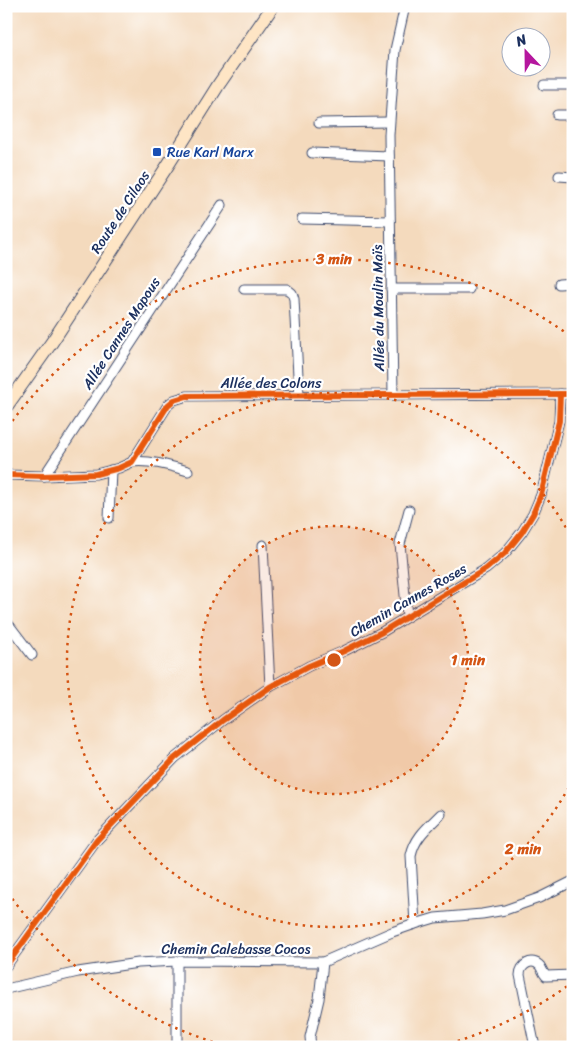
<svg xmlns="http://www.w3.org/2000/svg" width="579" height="1053" font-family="Sriracha,sans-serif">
  <rect width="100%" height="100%" fill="#fff"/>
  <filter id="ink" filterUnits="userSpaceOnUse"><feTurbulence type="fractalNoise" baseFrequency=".02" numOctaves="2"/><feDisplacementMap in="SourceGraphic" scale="10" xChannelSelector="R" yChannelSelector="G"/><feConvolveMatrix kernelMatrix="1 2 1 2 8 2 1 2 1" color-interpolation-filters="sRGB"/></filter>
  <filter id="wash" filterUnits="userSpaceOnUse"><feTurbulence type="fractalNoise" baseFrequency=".0096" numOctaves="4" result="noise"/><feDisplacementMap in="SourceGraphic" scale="20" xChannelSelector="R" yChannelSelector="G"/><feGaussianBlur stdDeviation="1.12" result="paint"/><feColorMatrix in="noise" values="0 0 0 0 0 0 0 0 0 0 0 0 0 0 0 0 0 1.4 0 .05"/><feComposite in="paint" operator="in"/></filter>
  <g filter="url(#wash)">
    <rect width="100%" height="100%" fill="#f4dabd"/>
  </g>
  <g filter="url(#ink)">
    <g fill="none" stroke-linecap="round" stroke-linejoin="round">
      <defs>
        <g id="street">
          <path d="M544,85H573"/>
          <path d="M557,115H573"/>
          <path d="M319,123L389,122"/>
          <path d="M312,153L389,156"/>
          <path d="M559,176L573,177"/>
          <path d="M302,219L390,221"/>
          <path d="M559,284L573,283"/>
          <path d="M244,289H287L292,293L294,299L299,395"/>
          <path d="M391,289H469"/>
          <path d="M393,395L389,135L395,50L405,6"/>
          <path d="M132,462C151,460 170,466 188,471"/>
          <path d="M6,475L44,476L96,474L119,468L132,462L168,405L174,400L187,396L573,394"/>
          <path d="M44,476L222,205"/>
          <path d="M109,518L111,470"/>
          <path d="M263,545L270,687"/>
          <path d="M407,616L400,544L409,510"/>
          <path d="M6,621L32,655"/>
          <path d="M415,924L411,856C415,837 428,827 441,814"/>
          <path d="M6,966L97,840L175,758L223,720L270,687L309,666L344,651L382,632L486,569L505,553L522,532L533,514L541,495L559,421L560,394"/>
          <path d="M6,989L78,972L138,963L177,961L323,962L392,932L415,924L435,918L482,914L505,910L539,898L573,881"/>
          <path d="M177,1047V961"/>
          <path d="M311,1047L310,1037L319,999L323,962"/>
          <path d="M535,1047L520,975C520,965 532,957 540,966C542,969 543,973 546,976L573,975"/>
        </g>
        <path id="secondary" d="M6,407L52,342L168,165L219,84L273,6"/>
      </defs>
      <!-- street casing -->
      <use href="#street" stroke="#3c496c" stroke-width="11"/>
      <!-- secondary casing -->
      <use href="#secondary" stroke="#3c496c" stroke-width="14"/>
      <!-- street -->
      <use href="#street" stroke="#fff" stroke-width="9"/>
      <!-- secondary -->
      <use href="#secondary" stroke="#fee5c5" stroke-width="12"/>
      <defs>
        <g id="cycleway">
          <path d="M6,475L44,476L96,474L119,468L132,462L168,405L174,400L187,396L573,394"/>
          <path d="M6,966L97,840L175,758L223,720L270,687L309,666L344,651L382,632L486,569L505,553L522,532L533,514L541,495L559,421L560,394"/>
        </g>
      </defs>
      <!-- cycleway casing -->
      <use href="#cycleway" stroke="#fff" stroke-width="9"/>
      <!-- cycleway -->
      <use href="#cycleway" stroke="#e8590c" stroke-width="6"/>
    </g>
  </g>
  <!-- distance rings -->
  <circle cx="334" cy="660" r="134" fill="#d45514" fill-opacity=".12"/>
  <g fill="none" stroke="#d45514" stroke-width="2.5" stroke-dasharray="2.5 5">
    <circle cx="334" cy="660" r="134"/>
    <path d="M572 781A267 267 0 1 1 572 539"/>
    <path d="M573 982A401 401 0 0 1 441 1046M227 1046A401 401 0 0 1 8 893M8 427A401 401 0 0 1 573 338"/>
  </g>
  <!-- markers -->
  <rect fill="#1a4fb4" stroke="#fff" stroke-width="2" x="152" y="147" width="10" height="10" rx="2.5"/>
  <g text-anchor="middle" stroke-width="4.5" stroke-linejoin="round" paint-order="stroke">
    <!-- transit labels -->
    <g font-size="14" fill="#164399" stroke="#fff" text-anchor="start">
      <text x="167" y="157">Rue Karl Marx</text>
    </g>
    <!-- street labels -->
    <g font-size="14" fill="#1b2f5e" stroke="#fff">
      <text transform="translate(120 212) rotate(-57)" y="5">Route de Cilaos</text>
      <text transform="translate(378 308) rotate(-91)" y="5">Allée du Moulin Maïs</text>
      <text transform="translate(121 333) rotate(-57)" y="5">Allée Cannes Mapous</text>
      <text x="271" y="388">Allée des Colons</text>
      <text transform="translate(408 600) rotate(-30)" y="5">Chemin Cannes Roses</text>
      <text x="236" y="954">Chemin Calebasse Cocos</text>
    </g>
  </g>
  <circle cx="334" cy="660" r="8" fill="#d45514" stroke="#fff" stroke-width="2.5"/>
  <g font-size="15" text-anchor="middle" font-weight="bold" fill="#d45514" stroke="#fff" stroke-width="4.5" stroke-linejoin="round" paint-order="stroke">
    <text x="334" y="264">3 min</text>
    <text x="468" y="665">1 min</text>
    <text x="523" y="854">2 min</text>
  </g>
  <!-- margin -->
  <rect width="579" height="1053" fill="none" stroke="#fff" stroke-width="25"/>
  <!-- north arrow -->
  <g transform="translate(526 52) rotate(338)"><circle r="24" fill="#ffffff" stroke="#a4acbf"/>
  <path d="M0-4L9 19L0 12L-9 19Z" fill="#b5179e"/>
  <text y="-8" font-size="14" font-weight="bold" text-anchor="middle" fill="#1b2f5e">N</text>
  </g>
</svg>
